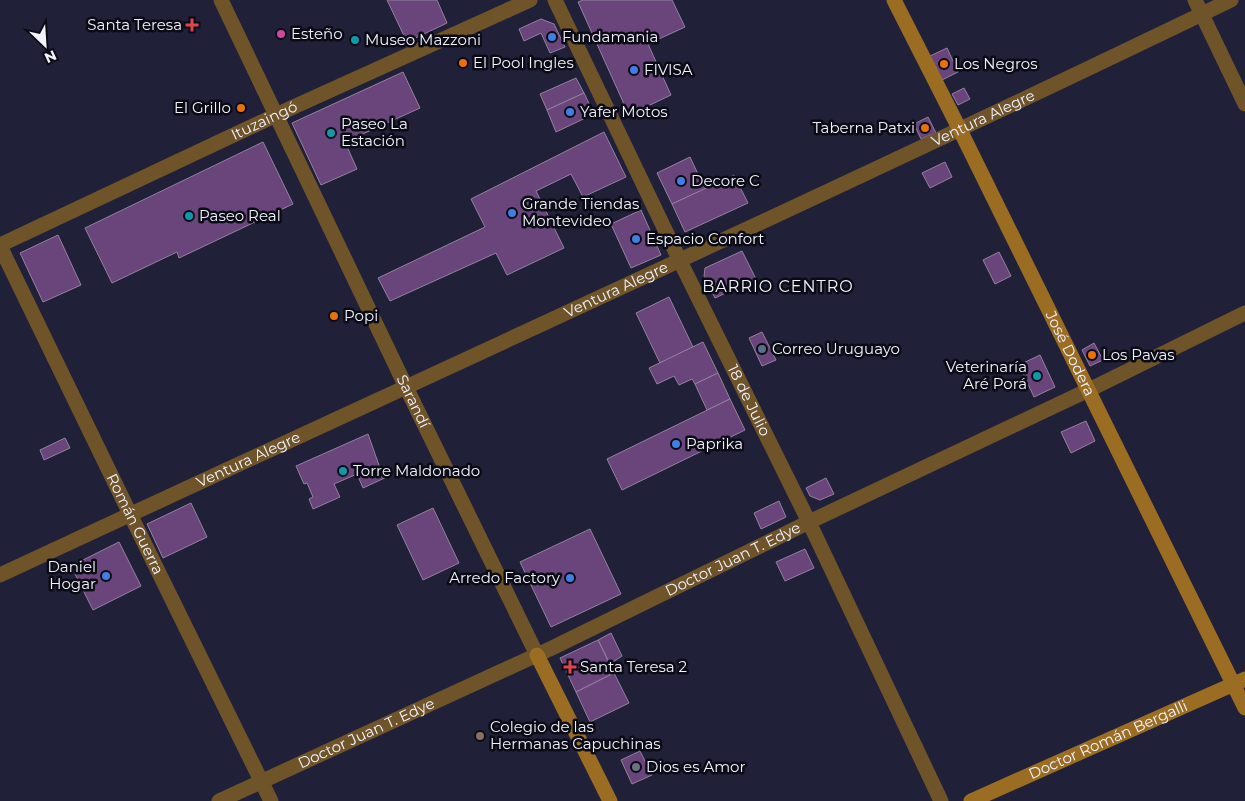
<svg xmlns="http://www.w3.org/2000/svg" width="1245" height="801" font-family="Montserrat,sans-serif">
  <rect width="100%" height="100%" fill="#212039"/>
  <!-- building -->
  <g fill="#69457b" stroke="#94819e">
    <path d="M387,0H437L447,23L407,42Z"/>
    <path d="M583,0H672L685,27L648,44L671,95L629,115L578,2Z"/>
    <path d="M541,19L554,24L565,47L550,53L541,33L524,41L519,29Z"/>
    <path d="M947,48L958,72L942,80L930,56Z"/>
    <path d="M403,72L420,108L345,142L357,169L321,185L292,123Z"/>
    <path d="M576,78L584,93L547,110L540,94Z"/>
    <path d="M964,88L970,99L958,105L952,94Z"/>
    <path d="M584,93L594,114L556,132L547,110Z"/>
    <path d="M928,117L936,133L921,139L914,124Z"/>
    <path d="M604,132L626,177L583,197L571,174L536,191L564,248L507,275L496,253L390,301L378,278L485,227L471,199Z"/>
    <path d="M263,142L293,204L179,258L177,252L112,283L85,228Z"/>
    <path d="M690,157L705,189L672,204L657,173Z"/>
    <path d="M945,162L952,177L930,188L922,173Z"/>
    <path d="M734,175L748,203L685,232L672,204Z"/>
    <path d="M641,210L661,255L631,268L611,224Z"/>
    <path d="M58,235L81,285L43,302L20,253Z"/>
    <path d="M742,251L756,279L715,298L704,276L705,268Z"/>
    <path d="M999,252L1011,276L995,284L983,260Z"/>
    <path d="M669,297L693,347L660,363L636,313Z"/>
    <path d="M762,332L776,360L762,366L749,338Z"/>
    <path d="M703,342L718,373L695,384L692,379L679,385L674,376L657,384L649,368Z"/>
    <path d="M1094,343L1103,360L1090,366L1082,350Z"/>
    <path d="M1040,355L1055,387L1034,397L1019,365Z"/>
    <path d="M718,373L730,399L707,410L695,384Z"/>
    <path d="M730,399L745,430L622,490L607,459Z"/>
    <path d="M1086,421L1095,441L1071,453L1061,432Z"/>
    <path d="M368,434L380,468L385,466L389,476L363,488L357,474L334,484L340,497L313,509L309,499L313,497L307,483L304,484L296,466Z"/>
    <path d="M65,438L70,448L44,460L40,450Z"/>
    <path d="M826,478L834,494L820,500L810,496L806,488Z"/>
    <path d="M779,501L786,517L761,529L754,513Z"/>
    <path d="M191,503L207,537L163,558L147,524Z"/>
    <path d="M433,508L459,563L423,580L397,525Z"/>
    <path d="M590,529L621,594L551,627L520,562Z"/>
    <path d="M119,542L141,586L93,610L71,566Z"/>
    <path d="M805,549L814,568L785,581L776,562Z"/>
    <path d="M611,633L622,656L610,664L598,640Z"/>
    <path d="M598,640L614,673L576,692L560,658Z"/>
    <path d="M614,673L629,703L590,722L576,692Z"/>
    <path d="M640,751L652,775L632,784L621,760Z"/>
  </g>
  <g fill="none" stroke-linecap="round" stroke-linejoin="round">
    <!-- street -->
    <g stroke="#6f5329" stroke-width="15">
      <path id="s1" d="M221,0L406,387L537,655"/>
      <path id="s2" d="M555,0L680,261L809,522L941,801"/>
      <path d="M1195,0L1245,104"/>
      <path id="s3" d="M0,245L289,109L530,0"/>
      <path id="s4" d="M0,246L130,514L271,801"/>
      <path id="s5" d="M0,575C410,384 823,197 1231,0"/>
      <path id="s6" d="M219,801L552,648L809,522L1097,386L1245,313"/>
    </g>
    <!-- secondary -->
    <g stroke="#9a6d23" stroke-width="15">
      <path id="s7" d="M894,0L960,130L1245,708"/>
      <path d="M537,655L610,801"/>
      <path id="s8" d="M971,801L1245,679"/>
    </g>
  </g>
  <!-- markers -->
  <g fill="#e0444e" stroke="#0b0b16" stroke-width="2">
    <path d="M189.5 17.5h5v5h5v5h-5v5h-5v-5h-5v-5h5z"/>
    <path d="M567.5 659.5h5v5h5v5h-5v5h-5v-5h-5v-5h5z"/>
  </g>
  <circle fill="#d1479c" stroke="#0b0b16" stroke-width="2" cx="281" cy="34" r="5"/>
  <g fill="#3f7fe0" stroke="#0b0b16" stroke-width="2">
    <circle cx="552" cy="37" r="5"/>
    <circle cx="634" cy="70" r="5"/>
    <circle cx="570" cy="112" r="5"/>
    <circle cx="681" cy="181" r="5"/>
    <circle cx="512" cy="213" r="5"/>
    <circle cx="636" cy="239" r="5"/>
    <circle cx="676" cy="444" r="5"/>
    <circle cx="106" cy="576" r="5"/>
    <circle cx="570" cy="578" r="5"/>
  </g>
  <g fill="#0f9aa8" stroke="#0b0b16" stroke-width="2">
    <circle cx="355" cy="40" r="5"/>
    <circle cx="331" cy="133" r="5"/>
    <circle cx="189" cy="216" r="5"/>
    <circle cx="1037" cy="376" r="5"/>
    <circle cx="343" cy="471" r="5"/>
  </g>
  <g fill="#e8710a" stroke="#0b0b16" stroke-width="2">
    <circle cx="463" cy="63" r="5"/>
    <circle cx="944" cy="64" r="5"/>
    <circle cx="241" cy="108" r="5"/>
    <circle cx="925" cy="128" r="5"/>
    <circle cx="334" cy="316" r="5"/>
    <circle cx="1092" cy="355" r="5"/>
  </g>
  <circle fill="#5c6f8a" stroke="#0b0b16" stroke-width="2" cx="762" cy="349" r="5"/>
  <circle fill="#8d6e63" stroke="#0b0b16" stroke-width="2" cx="480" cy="736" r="5"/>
  <circle fill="#6b7280" stroke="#0b0b16" stroke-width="2" cx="636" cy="767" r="5"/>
  <g text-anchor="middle" stroke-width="5" stroke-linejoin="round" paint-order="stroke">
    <!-- poi labels -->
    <g font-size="15" fill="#f2f2fd" stroke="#0b0b16" text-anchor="start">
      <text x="182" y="30" text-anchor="end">Santa Teresa</text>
      <text x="291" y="39">Esteño</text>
      <text x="562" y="42">Fundamania</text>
      <text x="365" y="45">Museo Mazzoni</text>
      <text x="473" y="68">El Pool Ingles</text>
      <text x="954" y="69">Los Negros</text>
      <text x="644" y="75">FIVISA</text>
      <text x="231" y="113" text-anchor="end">El Grillo</text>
      <text x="580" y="117">Yafer Motos</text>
      <text x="341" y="129">Paseo La<tspan x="341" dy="17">Estación</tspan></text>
      <text x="915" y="133" text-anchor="end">Taberna Patxi</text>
      <text x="691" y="186">Decore C</text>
      <text x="522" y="209">Grande Tiendas<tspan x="522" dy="17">Montevideo</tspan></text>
      <text x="199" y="221">Paseo Real</text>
      <text x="646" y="244">Espacio Confort</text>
      <text x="344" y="321">Popi</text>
      <text x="772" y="354">Correo Uruguayo</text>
      <text x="1102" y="360">Los Pavas</text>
      <text x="1027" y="372" text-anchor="end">Veterinaría<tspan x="1027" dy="17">Aré Porá</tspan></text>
      <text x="686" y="449">Paprika</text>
      <text x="353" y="476">Torre Maldonado</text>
      <text x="96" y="572" text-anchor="end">Daniel<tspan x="96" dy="17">Hogar</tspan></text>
      <text x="560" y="583" text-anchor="end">Arredo Factory</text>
      <text x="580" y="672">Santa Teresa 2</text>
      <text x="490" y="732">Colegio de las<tspan x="490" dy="17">Hermanas Capuchinas</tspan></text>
      <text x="646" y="772">Dios es Amor</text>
    </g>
    <!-- street labels -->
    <g font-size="15" fill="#f2f2fd" stroke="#0b0b16">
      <text dy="5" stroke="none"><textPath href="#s5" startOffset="1084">Ventura Alegre</textPath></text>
      <text dy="5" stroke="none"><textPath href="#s3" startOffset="292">Ituzaingó</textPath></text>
      <text dy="5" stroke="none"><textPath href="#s5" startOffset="679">Ventura Alegre</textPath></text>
      <text dy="5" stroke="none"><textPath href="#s7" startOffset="395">José Dodera</textPath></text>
      <text dy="5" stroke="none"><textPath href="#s2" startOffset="445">18 de Julio</textPath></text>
      <text dy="5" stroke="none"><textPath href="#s1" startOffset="445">Sarandí</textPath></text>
      <text dy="5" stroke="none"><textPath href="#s5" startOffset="274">Ventura Alegre</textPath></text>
      <text dy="5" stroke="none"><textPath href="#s4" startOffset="309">Román Guerra</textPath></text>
      <text dy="5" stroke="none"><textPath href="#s6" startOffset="568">Doctor Juan T. Edye</textPath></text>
      <text dy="5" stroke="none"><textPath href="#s6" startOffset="162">Doctor Juan T. Edye</textPath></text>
      <text dy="5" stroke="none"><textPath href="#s8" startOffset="150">Doctor Román Bergalli</textPath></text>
    </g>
    <!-- neighbourhood labels -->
    <g font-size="16" letter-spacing="1" fill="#f2f2fd" stroke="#0b0b16">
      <text x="778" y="292">BARRIO CENTRO</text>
    </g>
  </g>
  <!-- north arrow -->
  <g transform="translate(45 45) rotate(155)" stroke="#0b0b16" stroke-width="4" paint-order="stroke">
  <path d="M0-4L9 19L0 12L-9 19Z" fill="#f2f2fd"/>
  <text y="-8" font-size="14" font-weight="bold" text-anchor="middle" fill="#f2f2fd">N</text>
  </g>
</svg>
